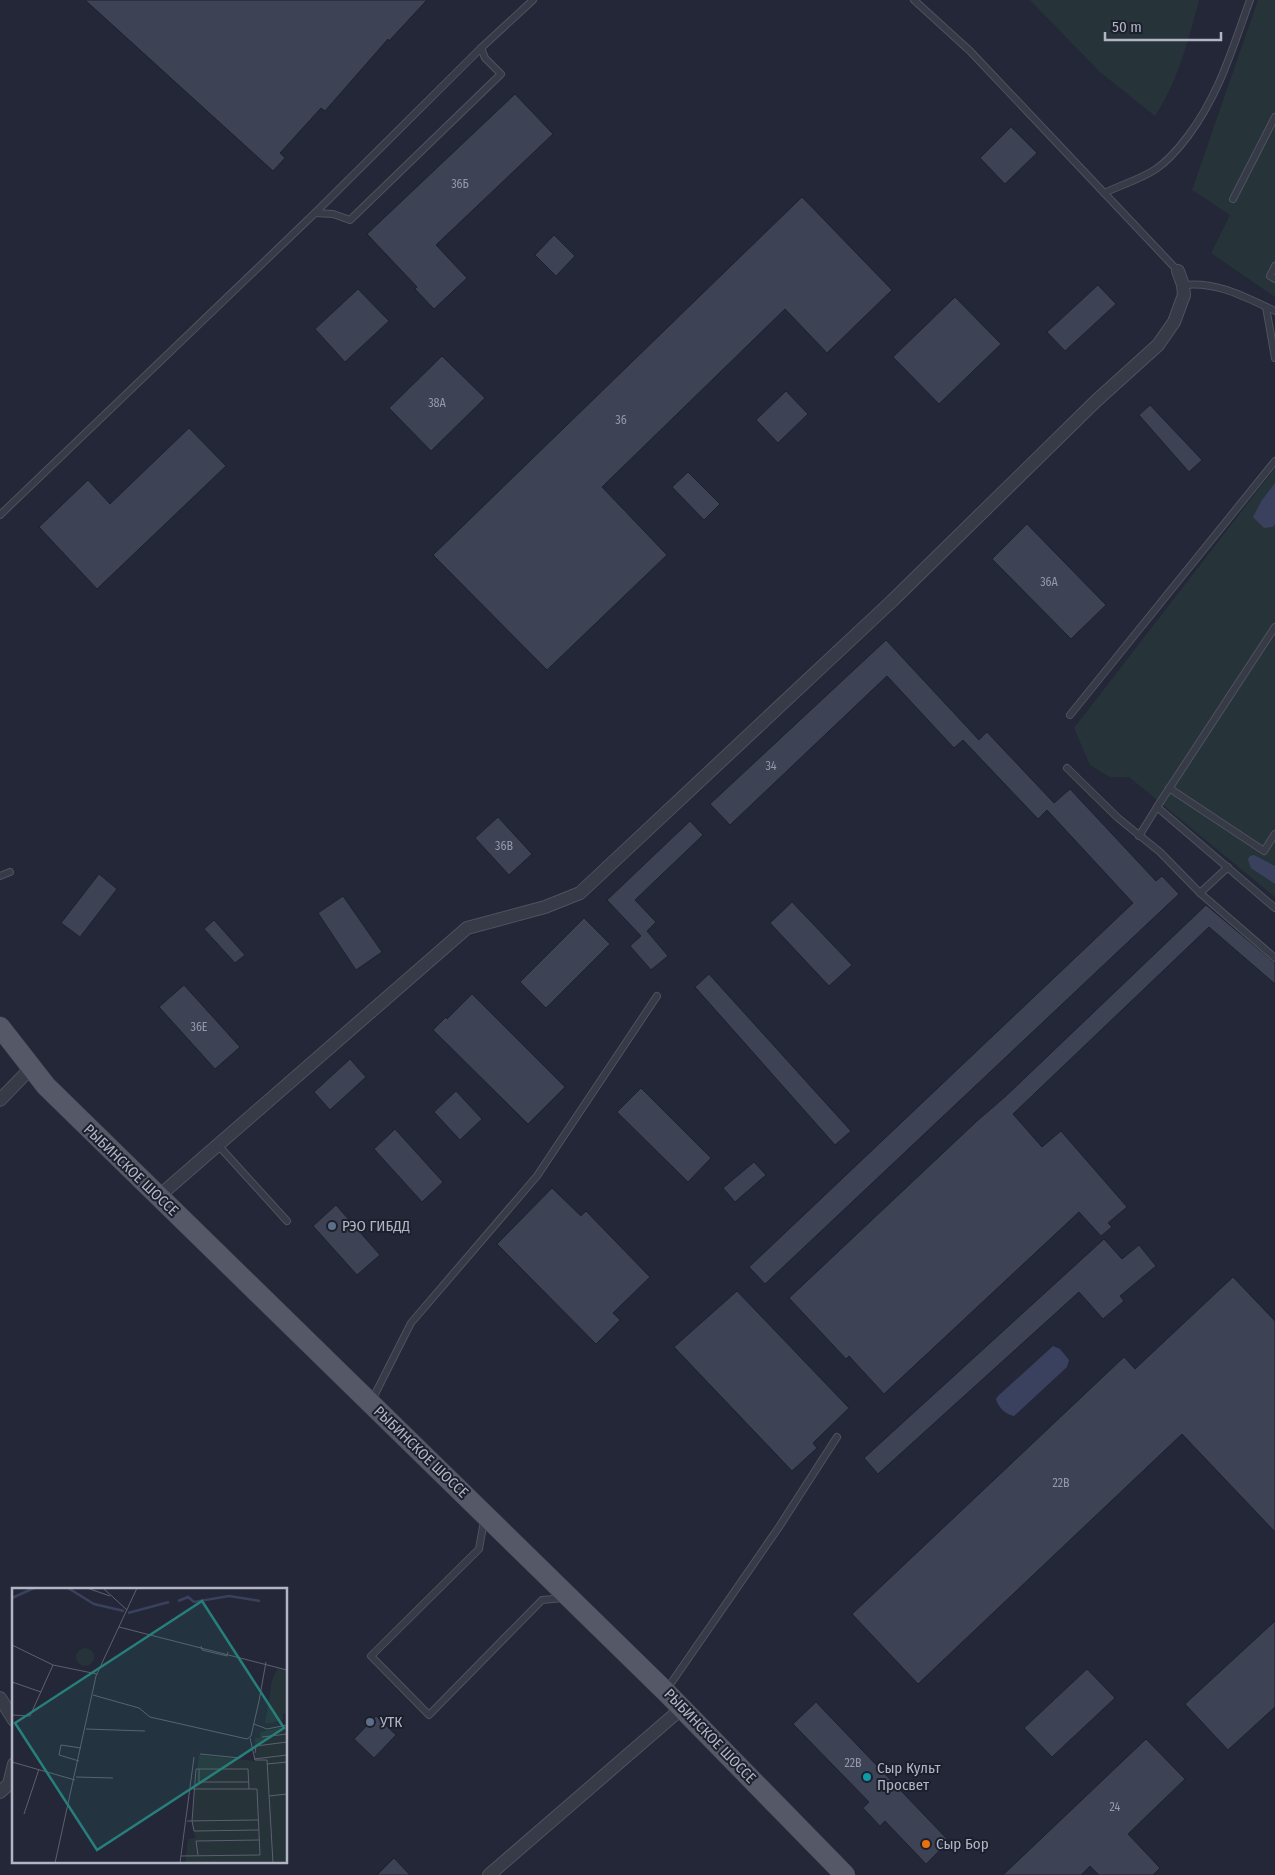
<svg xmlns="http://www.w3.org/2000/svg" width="1275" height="1875" font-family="'Fira Sans Condensed',sans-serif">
  <rect width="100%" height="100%" fill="#232737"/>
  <!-- green -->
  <g fill="#263439">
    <path d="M1030,0H1199C1188,41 1178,81 1155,116L1100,72Z"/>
    <path d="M1258,0H1275V297L1211,253L1230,215L1192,190Z"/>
    <path d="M1275,468V897L1129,777H1110L1090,765L1074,728Z"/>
  </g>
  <!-- water -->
  <g fill="#3a415e">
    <path d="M1275,483V524L1273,527L1264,528L1253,517L1262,500Z"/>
    <path d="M1254,855L1275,866V884L1251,868L1248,859L1250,856Z"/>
    <path d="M1053,1346L1060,1349L1069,1360L1067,1367L1014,1416C1006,1415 998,1407 996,1399L998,1396Z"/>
  </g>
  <!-- building -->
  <g fill="#3d4254" stroke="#1e212e">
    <path d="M85,0H427L389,41L388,39L325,111L321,108L280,153L285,158L273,171Z"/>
    <path d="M515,94L553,134L436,245L467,278L434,309L415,289L417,287L367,234Z"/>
    <path d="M1011,127L1037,153L1005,184L980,158Z"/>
    <path d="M802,197L892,290L827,353L785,309L602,487L667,555L547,670L433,555Z"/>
    <path d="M554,235L575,256L556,276L535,255Z"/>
    <path d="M1098,285L1116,304L1065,351L1047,332Z"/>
    <path d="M358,289L389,321L345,362L315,329Z"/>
    <path d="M955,297L1001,344L939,404L893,357Z"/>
    <path d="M442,356L485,398L431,451L389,408Z"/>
    <path d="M786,391L808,414L778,443L756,420Z"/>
    <path d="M1150,405L1202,460L1189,472L1139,415Z"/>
    <path d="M189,428L226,466L97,589L39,527L88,480L110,504Z"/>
    <path d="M688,472L720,504L704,520L672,487Z"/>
    <path d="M1027,524L1106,605L1071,639L992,559Z"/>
    <path d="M886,640L979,740L987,732L1054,803L1070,789L1156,881L1162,876L1179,894L765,1284L749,1267L1133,903L1047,810L1038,819L963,740L954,748L887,676L730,825L710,804Z"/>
    <path d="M498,817L532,854L509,875L475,838Z"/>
    <path d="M690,821L703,835L635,900L656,922L647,931L668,956L651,970L630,946L641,936L607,900Z"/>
    <path d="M99,874L117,889L80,937L61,923Z"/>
    <path d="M343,896L382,952L356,970L318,913Z"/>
    <path d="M792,902L852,965L829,986L770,923Z"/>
    <path d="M1206,905L1275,963V984L1209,927L1013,1114L1042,1147L1061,1131L1127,1207L1108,1223L1112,1227L1101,1236L1079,1212L884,1394L849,1356L846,1359L789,1298L977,1121L1006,1096Z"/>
    <path d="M584,918L610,944L546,1008L520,982Z"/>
    <path d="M214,920L245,955L235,963L204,929Z"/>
    <path d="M709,974L851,1131L835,1145L695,987Z"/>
    <path d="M184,985L240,1047L215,1069L159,1007Z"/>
    <path d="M472,994L565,1087L528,1124L433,1030L446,1017L447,1019Z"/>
    <path d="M350,1059L366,1077L330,1110L314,1092Z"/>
    <path d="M641,1088L711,1158L688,1182L617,1112Z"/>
    <path d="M456,1091L482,1119L460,1140L434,1112Z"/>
    <path d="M395,1129L443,1182L422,1202L374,1149Z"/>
    <path d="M754,1162L766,1175L735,1202L723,1188Z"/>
    <path d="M552,1188L581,1216L586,1211L650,1277L613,1313L620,1320L596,1344L497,1244Z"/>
    <path d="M336,1205L380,1255L357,1275L313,1226Z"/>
    <path d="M1104,1239L1122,1259L1139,1245L1156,1266L1120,1296L1124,1301L1103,1319L1079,1292L878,1474L864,1458Z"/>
    <path d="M1233,1277L1275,1321V1532L1182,1434L918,1684L852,1614L1124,1357L1135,1369Z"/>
    <path d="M737,1291L849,1408L813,1443L817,1448L792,1471L674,1347Z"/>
    <path d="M1275,1621V1707L1228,1750L1185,1704Z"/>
    <path d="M1087,1669L1115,1698L1052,1757L1024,1728Z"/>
    <path d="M816,1702L949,1841L926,1864L885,1821L880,1826L863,1808L869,1802L793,1724Z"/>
    <path d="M376,1716L396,1735L374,1758L354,1739Z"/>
    <path d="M1146,1739L1185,1779L1128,1834L1160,1868L1153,1875H1099L1090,1866L1081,1875H1003Z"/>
    <path d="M394,1858L410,1875H377Z"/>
  </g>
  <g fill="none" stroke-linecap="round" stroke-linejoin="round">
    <defs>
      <g id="service">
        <path d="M914,0L970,51L1178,271"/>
        <path d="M1104,193C1121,185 1141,179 1156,169C1169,160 1179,148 1188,136C1220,93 1232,49 1250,0"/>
        <path d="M1233,199L1275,117"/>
        <path d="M315,213L333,214L350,220L501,74L485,58L481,48"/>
        <path d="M1275,266L1270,276L1275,279"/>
        <path d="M1183,285C1217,281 1245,297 1275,311"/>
        <path d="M1266,307L1275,358"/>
        <path d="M0,515L315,213L481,48L533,0"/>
        <path d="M1275,627L1157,807L1275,908"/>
        <path d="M1070,715L1275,461"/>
        <path d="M1067,768L1118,818L1160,852L1200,893L1275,958"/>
        <path d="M1169,788L1264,851L1275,834"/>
        <path d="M1139,836L1157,807"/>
        <path d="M0,876L10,872"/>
        <path d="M1200,893L1228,867"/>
        <path d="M218,1145L287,1221"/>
        <path d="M372,1400L411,1323L537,1176L657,996"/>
        <path d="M484,1521L479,1549L371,1656L429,1715L542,1600L564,1598"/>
        <path d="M667,1689L779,1527L837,1437"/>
      </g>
      <g id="minor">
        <path d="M0,1100L31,1068"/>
        <path d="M158,1197L467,928L545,907L580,893L892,601L1096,401L1158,345L1174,322L1184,295L1183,285L1178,271"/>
        <path d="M0,1698L14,1720"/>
        <path d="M0,1792L9,1784L14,1764"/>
        <path d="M489,1875L681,1709"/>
      </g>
      <path id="primary" d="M0,1027L46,1086L666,1692L845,1875"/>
    </defs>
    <!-- service casing -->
    <use href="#service" stroke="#4f525f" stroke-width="8"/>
    <!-- minor casing -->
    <use href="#minor" stroke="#4f525f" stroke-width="14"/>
    <!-- primary casing -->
    <use href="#primary" stroke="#404351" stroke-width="21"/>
    <!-- service -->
    <use href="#service" stroke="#373a47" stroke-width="6"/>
    <!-- minor -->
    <use href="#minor" stroke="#373a47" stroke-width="12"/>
    <!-- primary -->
    <use href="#primary" stroke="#555967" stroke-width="20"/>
  </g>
  <!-- markers -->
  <g fill="#5c6f8a" stroke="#1c1f2c" stroke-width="2">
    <circle cx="332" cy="1226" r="5"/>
    <circle cx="370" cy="1722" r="5"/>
  </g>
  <circle fill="#0f9aa8" stroke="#1c1f2c" stroke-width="2" cx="867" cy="1777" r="5"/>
  <circle fill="#e8710a" stroke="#1c1f2c" stroke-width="2" cx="926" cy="1844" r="5"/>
  <g text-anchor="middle" stroke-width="4" stroke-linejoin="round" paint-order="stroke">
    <!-- number labels -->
    <g font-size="12" fill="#9598a8">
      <text x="460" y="188">36Б</text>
      <text x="437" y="407">38А</text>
      <text x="621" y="424">36</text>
      <text x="1049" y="586">36А</text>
      <text x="771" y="770">34</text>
      <text x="504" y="850">36В</text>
      <text x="199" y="1031">36Е</text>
      <text x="1061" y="1487">22В</text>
      <text x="853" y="1767">22В</text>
      <text x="1115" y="1811">24</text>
    </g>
    <!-- street labels -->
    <g font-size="15" fill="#b2b5c4" stroke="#1c1f2c">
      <text transform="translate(131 1170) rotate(44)" y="5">РЫБИНСКОЕ ШОССЕ</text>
      <text transform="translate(421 1452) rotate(44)" y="5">РЫБИНСКОЕ ШОССЕ</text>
      <text transform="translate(710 1736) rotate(46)" y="5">РЫБИНСКОЕ ШОССЕ</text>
    </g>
    <!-- poi labels -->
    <g font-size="15" fill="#b2b5c4" stroke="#1c1f2c" text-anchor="start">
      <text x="342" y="1231">РЭО ГИБДД</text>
      <text x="380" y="1727">УТК</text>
      <text x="877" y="1773">Сыр Культ<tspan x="877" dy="17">Просвет</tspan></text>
      <text x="936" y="1849">Сыр Бор</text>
    </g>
  </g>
  <!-- overview -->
  <g transform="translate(12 1588)">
    <rect width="275" height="275" fill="#232737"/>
    <path d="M64 69a9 9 0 1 1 18 0a9 9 0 1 1-18 0ZM266,79L275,82V125L271,126V132L253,136L260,92ZM275,138V275H173L176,251L183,250L180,233L187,167L243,173V150H248V144Z" fill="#263439"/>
    <path fill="none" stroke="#3a415e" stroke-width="2.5" d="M56,0L82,16L112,23M0,10L22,0M166,13L176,9L182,14L217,8L248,13M116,25L157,14"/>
    <path fill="none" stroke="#5c606f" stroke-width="1" d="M75,0L98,8M91,0L115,22M107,39L275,82M0,57L41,77L85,86M189,58L190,62L215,68L216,64M0,94L29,104M81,107L127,120L138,129L235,151L239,148L247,113L254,74M0,127L18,128L41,77M242,136L255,141L275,137M74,141L133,143M250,149L275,146M238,150L243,172H255L261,275M243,165L244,158L275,154M188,166L228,170L241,159M242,171L275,167M67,173L47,167L49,157L69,160M0,174L63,192M255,176L275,174M187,181V194H237M64,189L101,190M237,201L236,181H184L180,233L182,243L247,242M257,208L275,206M12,226L27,181M175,233L246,232M186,267L184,253L247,252M169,268L248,267L245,201H181M43,275L84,88L125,0M168,275L182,169"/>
    <path fill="#277f7b" fill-opacity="0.15" stroke="#277f7b" stroke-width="2.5" d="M190,13L272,140L85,262L3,135Z"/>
    <rect width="275" height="275" fill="none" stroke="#b2b5c4" stroke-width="2.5"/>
  </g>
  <!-- scale -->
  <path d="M1105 32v8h116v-8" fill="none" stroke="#b2b5c4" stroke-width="2.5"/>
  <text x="1112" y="32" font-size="15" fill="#b2b5c4" stroke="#1c1f2c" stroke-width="4" paint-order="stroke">50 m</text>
</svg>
